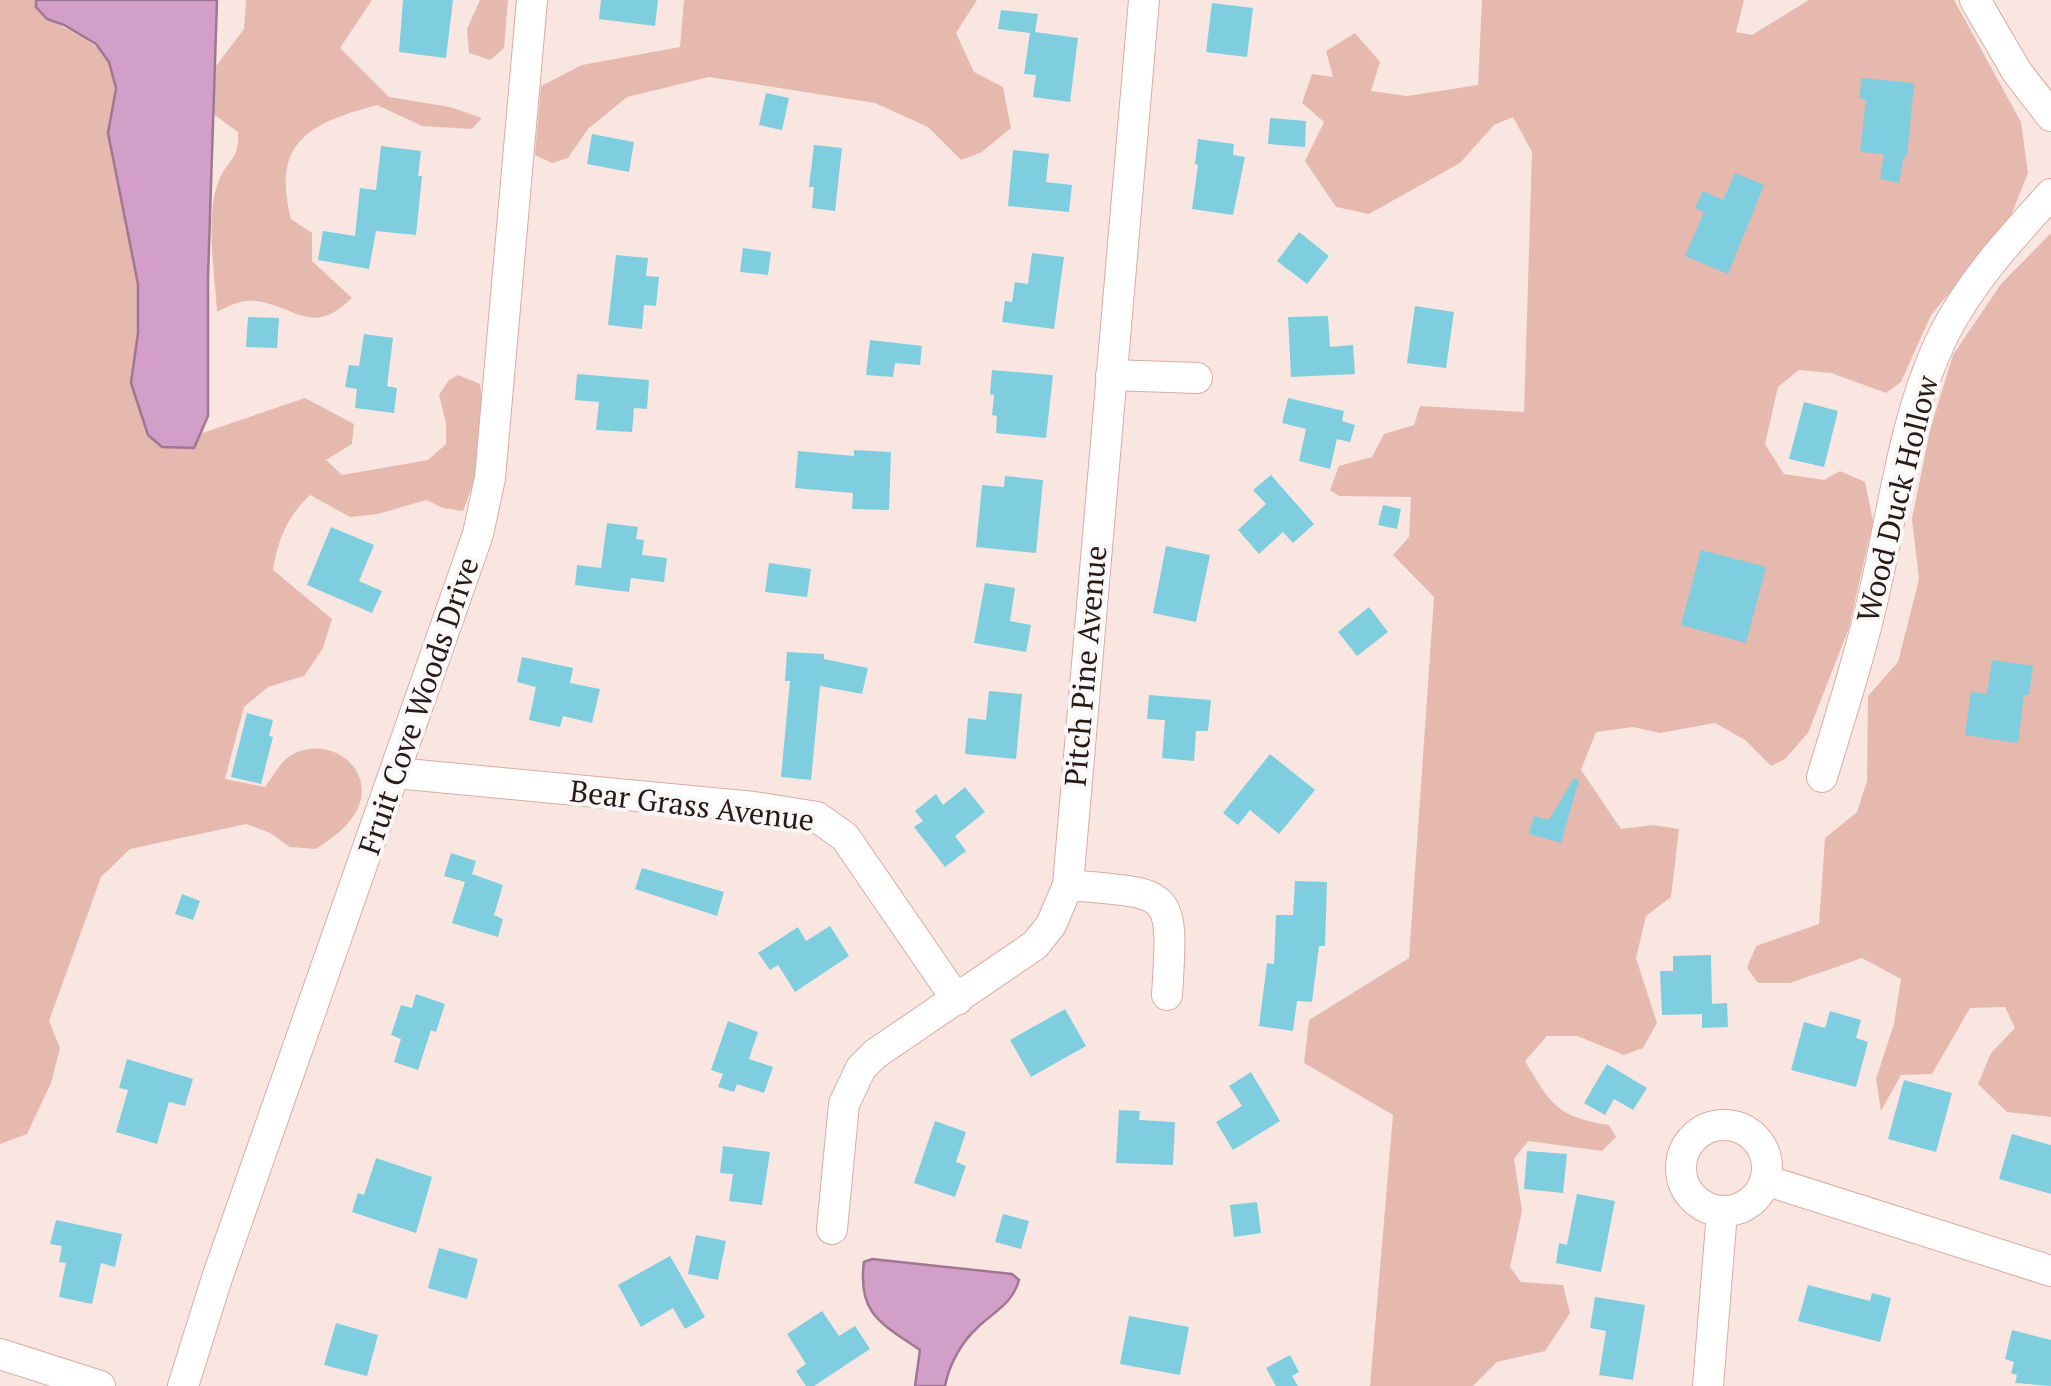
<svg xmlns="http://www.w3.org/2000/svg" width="2051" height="1386" font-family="'PT Serif',serif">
  <rect width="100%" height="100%" fill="#fae6e1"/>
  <!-- green -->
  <g fill="#e6b9af">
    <path d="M0,0H36C39,26 94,32 109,62C122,89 106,110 109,137C114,185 131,233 138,281C140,298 137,317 138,335C140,368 145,401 148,434L161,447L193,448L202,433L305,398L354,424L352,444L326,460L342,475L428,460L446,444V423L439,395L449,380L458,375L480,384C487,424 479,473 463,511L443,508L426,500L378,514L350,517L310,495C287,517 278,539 273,570L332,619L323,648L304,676L268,687L244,707L225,779L265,787C272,778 280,762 290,756C329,732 379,770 356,812C346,829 332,838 316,849L290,847L270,833L246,824L130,849L101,877L49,1021L60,1048L51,1083L27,1134L0,1144Z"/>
    <path d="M246,0H372L340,48L389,97L450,107L482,118L472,129L422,126L377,105C310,123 271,142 291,219L312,233V261L352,298C312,337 298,307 256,301C241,299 229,306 217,312C215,274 205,218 218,183C226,160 240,161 238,132L213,114L216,66L244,29Z"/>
    <path d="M480,0H508L504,48L490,60L469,53L467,29Z"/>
    <path d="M684,0H977L956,33L974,72L1003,87L1011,128L982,152L961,160L928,127L875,103L709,77L627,97L588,129L568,158L552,163L535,155L541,86L582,65L680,47Z"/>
    <path d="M1482,0H1744L1736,32L1752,35L1809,0H1954L2021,122L2028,173L2008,223L1931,315L1901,382L1886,393L1831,373L1799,370L1778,387L1765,444L1784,474L1824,480L1840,471L1865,482L1873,521L1849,628L1808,733L1785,759L1771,766L1745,740L1715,723L1660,733L1633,727L1596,732L1581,770L1621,829L1653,825L1679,829L1671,897L1646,916L1636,958L1657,1023L1643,1048L1624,1055L1577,1036H1547L1525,1061C1551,1105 1558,1117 1609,1125L1616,1137L1602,1151L1528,1141L1514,1159L1522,1211L1510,1267L1521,1282L1563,1285L1570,1313L1545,1351L1497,1362L1473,1386H1370L1393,1115L1304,1063L1309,1020L1409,958L1434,597L1393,555L1409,537L1411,497L1339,496L1330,490L1339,466L1372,457L1384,434L1414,425L1420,406L1524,412L1532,152L1513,117L1494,125L1460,163L1369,214L1336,207L1305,161L1324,122L1302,103L1312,74L1333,77L1326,51L1355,33L1380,62L1371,91L1407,96L1478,85Z"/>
    <path d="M2051,233V1117L2007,1112L1978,1084L1991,1053L2015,1028L2005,1007L1970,1008L1932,1074L1901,1075L1881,1111L1876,1079L1894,1024L1901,979L1862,958L1790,983H1758L1747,968L1756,946L1819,924L1825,838L1857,812L1867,781L1868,696L1898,662L1919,579L1912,519L1930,430L1953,355L2001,284Z"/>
  </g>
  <!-- water -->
  <g fill="#d29fc9" stroke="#a07793" stroke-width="2.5">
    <path d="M36,0H217L208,277V416L194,448L162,447L148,435L131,383L138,333V284L108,133L116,88L109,62L96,44L64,25L47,19L36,7Z"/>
    <path d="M872,1259L1012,1274L1019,1280C1012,1305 994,1311 976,1329C961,1343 949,1365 945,1386H915L920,1350C882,1324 857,1314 864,1262Z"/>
  </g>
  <!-- building -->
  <g fill="#7ecedf">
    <path d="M403,0H453L446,58L399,52Z"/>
    <path d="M601,0H658L655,26L599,19Z"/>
    <path d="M1212,3L1253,8L1247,57L1206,52Z"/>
    <path d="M1001,10L1038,14L1035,32L1078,38L1070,102L1033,97L1036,75L1024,74L1030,33L998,29Z"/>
    <path d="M1862,78L1914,83L1907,157L1904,156L1899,183L1880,179L1884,154L1860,152L1866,99H1859Z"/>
    <path d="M766,93L789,98L782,130L759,125Z"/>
    <path d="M1270,118L1306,121L1305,147L1268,144Z"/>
    <path d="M592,134L634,142L629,172L587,164Z"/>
    <path d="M1198,139L1234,144L1233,155L1245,157L1233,215L1192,209L1198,165L1195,164Z"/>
    <path d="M814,145L842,148L835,211L812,208L814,187H809Z"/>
    <path d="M381,146L421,151L418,176H422L416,235L376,231L369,269L318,260L323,231L355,236L360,188L376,190Z"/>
    <path d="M1013,150L1049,154L1046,182L1072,185L1069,212L1008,206Z"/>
    <path d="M1735,173L1764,185L1728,274L1685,256L1704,212L1695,208L1703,191L1723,200Z"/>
    <path d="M1299,232L1329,256L1307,284L1277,261Z"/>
    <path d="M743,248L771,252L768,275L740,272Z"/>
    <path d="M1032,253L1064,257L1054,329L1002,322L1005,301L1012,302L1015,282L1028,284Z"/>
    <path d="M616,255L648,258L646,276L659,277L656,306L644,305L642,329L608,325Z"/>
    <path d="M1415,306L1454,312L1446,368L1407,363Z"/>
    <path d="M1328,316L1330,347L1353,345L1355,374L1291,377L1288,317Z"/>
    <path d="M248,317L279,318L277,348L246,347Z"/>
    <path d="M364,334L393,338L387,386L397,388L394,413L355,408L357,389L345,387L349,365L359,366Z"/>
    <path d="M870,340L922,346L920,365L895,363L893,377L866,375Z"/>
    <path d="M992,370L1053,375L1046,438L996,433L997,416L992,415L994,395L990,394Z"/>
    <path d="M577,374L649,380L647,409L634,408L632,432L596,430L599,402L575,400Z"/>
    <path d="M1288,398L1344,411L1342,421L1355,425L1350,442L1337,439L1330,469L1299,461L1306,429L1282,423Z"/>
    <path d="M1804,402L1838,411L1824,467L1789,459Z"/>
    <path d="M854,450L891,452L889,510L852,509L853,493L795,488L798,451L854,456Z"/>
    <path d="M1271,475L1314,524L1293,543L1283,532L1259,554L1238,530L1266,504L1253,490Z"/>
    <path d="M1005,476L1043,480L1036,553L976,547L982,485L1004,487Z"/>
    <path d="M1383,505L1401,509L1397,529L1378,525Z"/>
    <path d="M607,523L638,527L636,539L644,540L642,555L667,558L664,582L631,578L629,592L575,585L577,565L601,568Z"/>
    <path d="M331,527L374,545L359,581L382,591L372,613L307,585Z"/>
    <path d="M1166,546L1210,555L1196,622L1153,613Z"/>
    <path d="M1701,550L1766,567L1746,643L1681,625Z"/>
    <path d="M769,563L811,569L807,597L765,592Z"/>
    <path d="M985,583L1015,588L1010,621L1031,625L1026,652L974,643Z"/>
    <path d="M1369,607L1388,632L1357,656L1338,632Z"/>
    <path d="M787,652L824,654V659L868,668L862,694L820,686L811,780L781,777L790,681H785Z"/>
    <path d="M522,657L573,668L570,683L600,689L592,723L563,716L560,727L529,720L536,687L517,682Z"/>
    <path d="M1992,660L2033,666L2029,695H2024L2018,743L1965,735L1971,692L1987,694Z"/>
    <path d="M989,691L1022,694L1016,759L965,754L968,718L986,720Z"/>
    <path d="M1149,695L1211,700L1208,731H1196L1194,761L1162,758L1165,720L1147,719Z"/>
    <path d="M247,713L273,720L269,736L273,737L261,784L231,777Z"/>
    <path d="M1270,754L1315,790L1279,834L1250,810L1238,825L1223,813Z"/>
    <path d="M1574,778L1579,780L1561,843L1529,834L1534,816L1549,820Z"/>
    <path d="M965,787L985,812L955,836L966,851L945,867L914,827L923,821L915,811L936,794L943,805Z"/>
    <path d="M451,853L476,861L472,874L503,885L494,915L503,919L498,937L452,923L465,882L444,876Z"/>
    <path d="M642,868L724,892L717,916L635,889Z"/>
    <path d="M1295,881L1327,882L1325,946H1319L1312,1002L1297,1001L1293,1031L1259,1026L1267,963L1274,964L1276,915H1293Z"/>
    <path d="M182,894L200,901L193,920L175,914Z"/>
    <path d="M830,926L849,956L795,992L778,965L770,970L758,953L798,927L806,941Z"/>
    <path d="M1711,955L1712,1004L1727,1003L1728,1027L1702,1028V1014L1662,1015L1660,971H1673V956Z"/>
    <path d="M416,994L445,1004L436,1032L431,1030L418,1070L394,1062L401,1039L391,1035L401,1005L412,1008Z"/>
    <path d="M1065,1009L1086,1046L1031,1077L1010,1040Z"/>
    <path d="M1830,1011L1861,1020L1856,1038L1868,1042L1856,1087L1791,1070L1804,1022L1825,1028Z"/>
    <path d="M728,1021L758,1032L749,1059L773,1067L764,1093L737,1084L734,1092L718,1087L723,1074L711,1070Z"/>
    <path d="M127,1059L193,1079L185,1106L169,1102L157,1144L116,1132L128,1090L119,1088Z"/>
    <path d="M1607,1064L1647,1088L1633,1110L1614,1099L1605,1115L1584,1103Z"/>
    <path d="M1251,1072L1280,1121L1233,1150L1216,1122L1242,1106L1229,1086Z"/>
    <path d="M1904,1080L1952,1093L1936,1152L1888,1139Z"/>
    <path d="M1119,1110L1140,1111L1139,1120L1175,1122L1173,1165L1116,1163Z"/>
    <path d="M935,1121L966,1132L956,1162L966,1166L955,1197L914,1183Z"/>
    <path d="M2012,1134L2051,1145V1194L1999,1179Z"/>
    <path d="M723,1146L770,1152L762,1205L729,1201L733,1174L720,1173Z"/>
    <path d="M1527,1151L1567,1154L1563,1193L1524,1189Z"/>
    <path d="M376,1158L432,1177L416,1233L352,1212L358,1193L364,1195Z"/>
    <path d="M1577,1194L1615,1201L1601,1272L1556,1263L1559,1243L1567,1245Z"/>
    <path d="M1257,1202L1261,1233L1234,1237L1230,1205Z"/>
    <path d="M1003,1214L1029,1221L1021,1249L995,1242Z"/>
    <path d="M56,1220L122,1234L115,1267L101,1263L92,1304L59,1297L66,1263L59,1262L62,1246L50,1244Z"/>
    <path d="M696,1235L726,1241L718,1280L688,1274Z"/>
    <path d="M439,1248L478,1259L467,1299L428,1288Z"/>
    <path d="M670,1256L705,1317L685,1329L673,1308L641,1327L618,1285Z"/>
    <path d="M1808,1285L1870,1301L1872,1293L1891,1298L1880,1342L1798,1321Z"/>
    <path d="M1595,1297L1645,1305L1633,1380L1599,1375L1606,1331L1590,1328Z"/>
    <path d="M822,1311L839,1336L855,1326L870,1349L814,1386H806L796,1371L806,1364L787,1334Z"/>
    <path d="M1129,1316L1189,1327L1180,1375L1120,1364Z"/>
    <path d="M336,1323L378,1335L367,1376L324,1365Z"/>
    <path d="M2012,1330L2051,1340V1386L2015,1383L2017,1375L2011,1373L2014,1362L2005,1359Z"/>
    <path d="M1290,1355L1299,1372L1292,1376L1298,1386H1276L1266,1368Z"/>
  </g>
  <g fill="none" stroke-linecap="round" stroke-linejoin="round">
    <defs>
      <g id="minor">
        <path d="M1975,0L2017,72L2051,116"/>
        <path d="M1111,375L1197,378"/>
        <path d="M396,773L754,807L817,817L845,837L957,1000"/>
        <path d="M1822,777C1841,714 1862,650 1876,585C1895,501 1905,413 1944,334C1971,281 2011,238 2051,194"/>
        <path d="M1068,885C1173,894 1174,888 1167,995"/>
        <circle cx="1724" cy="1168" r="43"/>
        <path d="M1765,1180L2051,1271"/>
        <path d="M832,1229L844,1104L861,1068L875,1054L1035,945L1051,925L1068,885L1144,0"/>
        <path d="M0,1354L100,1386"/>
        <path d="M183,1386L217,1278L478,534L490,478L532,0"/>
        <path d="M1708,1386L1722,1212"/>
      </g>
    </defs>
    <!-- minor casing -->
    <use href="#minor" stroke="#dcaba0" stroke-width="32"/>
    <!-- minor -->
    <use href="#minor" stroke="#fff" stroke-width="30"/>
  </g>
  <g text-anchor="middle" stroke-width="8" stroke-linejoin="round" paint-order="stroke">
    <!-- street labels -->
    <g font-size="30" fill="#2a1915" stroke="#f8f8f8">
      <text transform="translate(1898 499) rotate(-76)" y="10">Wood Duck Hollow</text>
      <text transform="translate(1086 666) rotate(-85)" y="10">Pitch Pine Avenue</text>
      <text transform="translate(419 706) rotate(-71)" y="10">Fruit Cove Woods Drive</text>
      <text transform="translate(692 806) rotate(7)" y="10">Bear Grass Avenue</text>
    </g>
  </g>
</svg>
